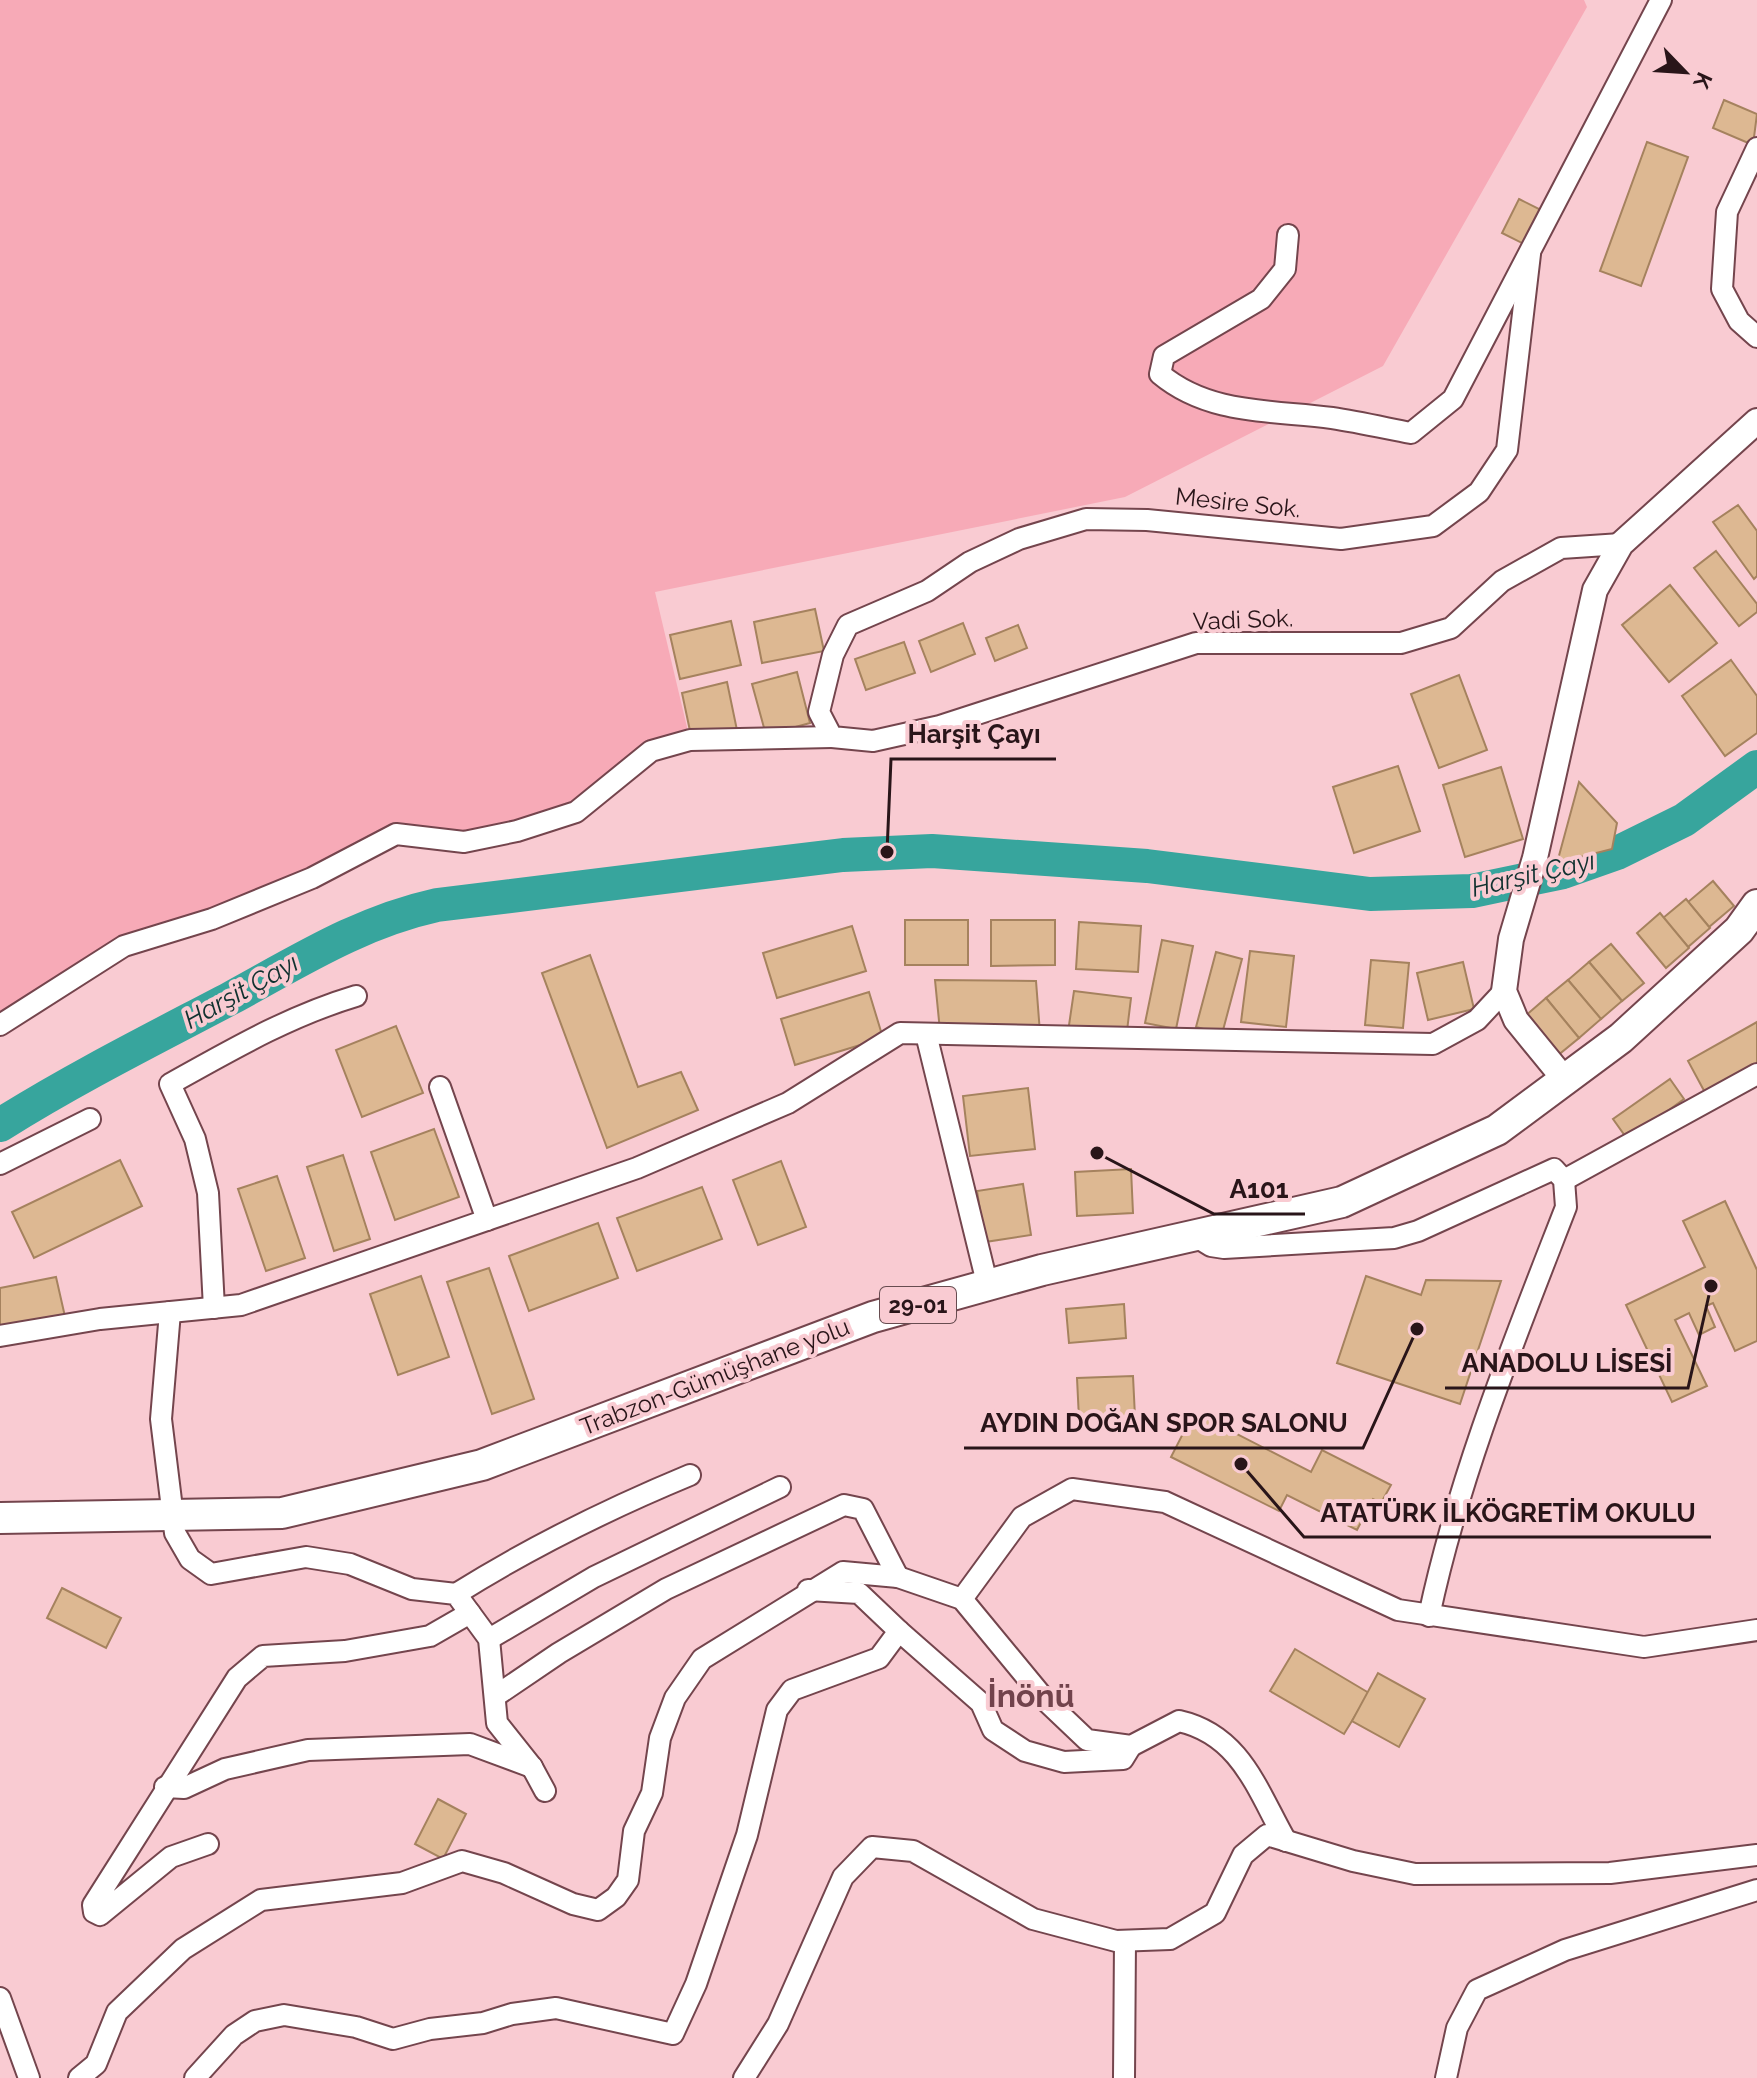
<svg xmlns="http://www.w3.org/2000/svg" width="1757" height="2078" font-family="Raleway,sans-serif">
  <rect width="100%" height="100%" fill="#f9cbd2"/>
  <!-- green -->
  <path fill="#f7aab7" d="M0,0H1584L1587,7L1383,366L1125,497L655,592L690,740L651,751L576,812L517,831L396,834L124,946L0,1025Z"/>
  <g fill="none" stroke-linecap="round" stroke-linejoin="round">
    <!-- river -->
    <path stroke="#37a59d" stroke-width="34" d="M0,1125C75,1078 153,1039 231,998C299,961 360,922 437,905L843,855L932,851L1147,866L1370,894L1472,891L1563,872L1617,853L1684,820L1757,767"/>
  </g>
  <!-- building -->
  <g fill="#ddb892" stroke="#a5825e" stroke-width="2">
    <path d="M1724,100L1757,114L1753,145L1713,128Z"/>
    <path d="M1647,142L1688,157L1641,286L1600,271Z"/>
    <path d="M1519,199L1547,213L1530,247L1502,233Z"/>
    <path d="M1738,505L1757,531V576L1754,579L1713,522Z"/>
    <path d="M1716,551L1757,604V612L1739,626L1694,568Z"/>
    <path d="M1670,585L1717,643L1669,682L1622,625Z"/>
    <path d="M815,609L824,651L762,663L754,622Z"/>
    <path d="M731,621L741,665L680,679L670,635Z"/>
    <path d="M963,623L975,654L931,672L919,641Z"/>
    <path d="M1018,625L1027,648L995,661L986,638Z"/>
    <path d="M904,642L915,673L866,690L855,659Z"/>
    <path d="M1731,660L1757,696V733L1725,756L1682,696Z"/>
    <path d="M797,672L810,723L766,735L752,684Z"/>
    <path d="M1459,675L1487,750L1439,768L1411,694Z"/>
    <path d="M727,682L738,735L693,745L682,693Z"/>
    <path d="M1398,766L1420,831L1354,853L1333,787Z"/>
    <path d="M1501,767L1523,839L1465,857L1443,785Z"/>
    <path d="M1579,782L1617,823L1612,849L1557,863Z"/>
    <path d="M1713,881L1734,906L1709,927L1688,902Z"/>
    <path d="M1686,899L1710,928L1688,947L1663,918Z"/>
    <path d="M1660,913L1689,948L1666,968L1637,933Z"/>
    <rect x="905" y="920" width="63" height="45"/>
    <path d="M991,920H1055V965L991,966Z"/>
    <path d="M1079,922L1141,926L1138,972L1076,969Z"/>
    <path d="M852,926L866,971L777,998L763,953Z"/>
    <path d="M1162,940L1193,946L1176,1029L1145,1023Z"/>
    <path d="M1611,944L1644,983L1622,1001L1589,962Z"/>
    <path d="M1250,951L1294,956L1286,1027L1241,1022Z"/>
    <path d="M1216,952L1242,959L1222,1034L1196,1027Z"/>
    <path d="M590,955L638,1087L681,1072L698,1110L607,1148L542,973Z"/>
    <path d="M1371,960L1409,963L1403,1028L1365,1025Z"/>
    <path d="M1463,962L1474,1009L1428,1020L1417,973Z"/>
    <path d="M1589,962L1622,1001L1601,1019L1568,980Z"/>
    <path d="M935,980L1036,981L1040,1033L940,1031Z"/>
    <path d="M1568,980L1601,1019L1579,1038L1546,998Z"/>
    <path d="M1074,991L1131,998L1126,1039L1068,1032Z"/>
    <path d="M869,992L883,1038L795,1065L781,1019Z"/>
    <path d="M1546,998L1579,1038L1557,1056L1524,1017Z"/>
    <path d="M1757,1022V1070L1708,1098L1688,1061Z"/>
    <path d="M396,1026L423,1093L362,1117L336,1050Z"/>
    <path d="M1670,1079L1684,1099L1628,1140L1613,1119Z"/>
    <path d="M1028,1088L1035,1149L970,1156L963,1096Z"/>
    <path d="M434,1129L459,1197L395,1220L371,1152Z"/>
    <path d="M343,1155L370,1239L334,1251L307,1167Z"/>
    <path d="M120,1160L142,1206L34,1258L12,1212Z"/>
    <path d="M781,1161L806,1227L758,1245L733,1180Z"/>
    <path d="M1131,1169L1133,1213L1077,1216L1075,1172Z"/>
    <path d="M277,1176L305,1258L266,1271L238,1189Z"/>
    <path d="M1023,1184L1031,1235L985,1242L977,1191Z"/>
    <path d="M702,1187L722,1239L637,1271L617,1218Z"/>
    <path d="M1725,1201L1757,1270V1341L1735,1351L1713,1303L1706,1306L1715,1327L1699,1335L1689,1313L1675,1320L1707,1386L1672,1402L1626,1305L1705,1267L1683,1221Z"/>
    <path d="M598,1223L618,1278L529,1311L509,1256Z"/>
    <path d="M489,1268L534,1399L492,1414L447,1282Z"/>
    <path d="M421,1276L449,1357L398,1375L370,1294Z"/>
    <path d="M1366,1276L1421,1295L1426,1280L1501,1281L1460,1404L1337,1363Z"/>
    <path d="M56,1277L66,1321L0,1335V1288Z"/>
    <path d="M1124,1304L1126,1338L1069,1343L1066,1309Z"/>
    <path d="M1133,1376L1135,1417L1079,1419L1077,1378Z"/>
    <path d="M1194,1412L1311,1472L1322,1450L1391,1485L1381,1503L1373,1499L1357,1530L1287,1495L1279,1511L1171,1457Z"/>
    <path d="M62,1588L121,1618L106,1648L47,1618Z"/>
    <path d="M1295,1649L1369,1693L1344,1734L1270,1691Z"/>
    <path d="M1378,1673L1425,1699L1399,1747L1352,1721Z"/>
    <path d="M438,1799L466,1814L443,1859L415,1844Z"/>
  </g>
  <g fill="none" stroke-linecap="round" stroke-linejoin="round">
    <defs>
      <g id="minor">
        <path d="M1757,148L1727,212L1722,289L1739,321L1757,337"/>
        <path d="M1288,235L1285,269L1261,299L1164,356L1160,374C1209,415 1272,410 1332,418C1358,422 1385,428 1411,433L1453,399L1661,0"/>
        <path d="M1530,254L1507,450L1479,492L1433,526L1341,539L1147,520L1086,519L1019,539L970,562L927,591L848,625L833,655L819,712L832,737L873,741L940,726L1196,643H1401L1451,628L1502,581L1561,548L1621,544"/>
        <path d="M0,1025L124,946L212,919L312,878L396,834L464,842L517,831L576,812L651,751L690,740L832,737"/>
        <path d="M926,1034L988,1287"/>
        <path d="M440,1087L487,1220"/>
        <path d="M0,1164L90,1119"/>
        <path d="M1564,1180L1757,1074"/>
        <path d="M1193,1235L1211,1246L1224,1248L1394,1238L1418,1231L1554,1169L1564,1180L1566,1207C1514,1341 1459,1475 1429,1616"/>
        <path d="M214,1308L208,1193L195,1139L170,1084C231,1050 289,1016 356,996"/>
        <path d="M170,1312L161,1419L175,1533L190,1559L211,1574L306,1557L350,1564L412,1589L456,1594L489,1639L497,1723L532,1767L545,1791"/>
        <path d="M0,1336L100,1319L241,1305L637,1168L788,1103L900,1033L1433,1044L1477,1020L1504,991"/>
        <path d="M456,1594C531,1547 608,1509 690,1475"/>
        <path d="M962,1599L1022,1517L1072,1489L1165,1502L1398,1610L1644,1647L1757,1630"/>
        <path d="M899,1631L981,1703L993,1730L1025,1751L1064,1762L1123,1759L1131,1746"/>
        <path d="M489,1639L594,1577L780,1487"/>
        <path d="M497,1695L559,1653L666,1589L844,1505L863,1509L898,1577"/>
        <path d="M165,1787L184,1788L225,1769L308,1750L470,1744L532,1767"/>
        <path d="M208,1844L171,1857L100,1915L94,1912L93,1905L237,1678L263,1656L345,1651L430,1636L470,1613"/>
        <path d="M0,1998L29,2078"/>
        <path d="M79,2078L96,2064L117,2012L183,1949L261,1900L402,1883L462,1861L504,1873L573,1904L598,1910L616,1897L628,1880L634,1831L652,1793L660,1738L675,1698L702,1659L843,1572L898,1577L962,1599L1047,1702L1087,1740L1131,1746L1179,1721C1241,1735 1257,1790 1286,1841"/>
        <path d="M195,2078L234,2035L255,2021L284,2015L356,2027L393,2039L430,2029L483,2023L512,2014L556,2008L673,2034L696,1984L747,1835L777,1710L792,1690L879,1658L899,1631L859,1593L808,1590"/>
        <path d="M744,2078L778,2024L843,1877L872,1847L913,1851L1033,1919L1116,1941L1170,1939L1215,1913L1243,1855L1267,1835L1353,1861L1415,1874L1610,1873L1757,1855"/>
        <path d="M1124,2078L1125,1941"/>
        <path d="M1446,2078L1457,2028L1477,1990L1565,1950L1757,1890"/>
      </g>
      <path id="tertiary" d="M1565,1080L1516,1020L1504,991L1511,939L1535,858L1595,590L1621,544L1757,421"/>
      <path id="primary" d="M0,1518L282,1513L482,1465L873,1317L1042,1270L1342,1202L1497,1130L1621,1038L1739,930L1757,905"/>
    </defs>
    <!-- minor casing -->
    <use href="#minor" stroke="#74454d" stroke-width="24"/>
    <!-- tertiary casing -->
    <use href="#tertiary" stroke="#74454d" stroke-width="28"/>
    <!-- primary casing -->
    <use href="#primary" stroke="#74454d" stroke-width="34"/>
    <!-- minor -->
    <use href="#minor" stroke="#fff" stroke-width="20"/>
    <!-- tertiary -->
    <use href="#tertiary" stroke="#fff" stroke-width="24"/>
    <!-- primary -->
    <use href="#primary" stroke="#fff" stroke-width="30"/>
  </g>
  <g text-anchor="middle" stroke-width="8" stroke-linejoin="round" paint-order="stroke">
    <!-- shield labels -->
    <rect fill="#f9cbd2" stroke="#674c50" stroke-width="2" x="880" y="1287" width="76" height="36" rx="6"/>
    <g font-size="22" font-weight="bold" fill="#291519">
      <text x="918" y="1313">29-01</text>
    </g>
    <!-- street labels -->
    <g font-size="24" fill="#291519" stroke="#f9cbd2">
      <text transform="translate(1238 503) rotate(6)" y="8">Mesire Sok.</text>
      <text transform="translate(1243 620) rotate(-2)" y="8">Vadi Sok.</text>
      <text transform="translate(715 1377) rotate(-21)" y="8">Trabzon-Gümüşhane yolu</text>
    </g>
    <!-- water labels -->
    <g font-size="26" font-style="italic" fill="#10312f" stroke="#f9cbd2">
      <text transform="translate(1533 874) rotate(-13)" y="9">Harşit Çayı</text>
      <text transform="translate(241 991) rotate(-29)" y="9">Harşit Çayı</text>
    </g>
    <!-- district labels -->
    <g font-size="32" font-weight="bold" fill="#72434c" stroke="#f9cbd2">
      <text x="1031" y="1707">İnönü</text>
    </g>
  </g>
  <!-- callouts -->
  <path fill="none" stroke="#291519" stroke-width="3" d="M887 852L891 759H1056M1097 1153L1214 1214H1305M1711 1286L1688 1388H1445M1417 1329L1363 1448H964M1241 1464L1304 1537H1711"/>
  <g fill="#291519" stroke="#f9cbd2" stroke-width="3">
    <circle cx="887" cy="852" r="8"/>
    <circle cx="1097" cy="1153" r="8"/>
    <circle cx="1711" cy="1286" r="8"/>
    <circle cx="1417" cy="1329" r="8"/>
    <circle cx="1241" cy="1464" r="8"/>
  </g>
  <g font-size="26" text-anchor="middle" font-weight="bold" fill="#291519" stroke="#f9cbd2" stroke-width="8" stroke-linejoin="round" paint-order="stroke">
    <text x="974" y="743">Harşit Çayı</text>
    <text x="1259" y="1198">A101</text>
    <text x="1567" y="1372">ANADOLU LİSESİ</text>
    <text x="1164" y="1432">AYDIN DOĞAN SPOR SALONU</text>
    <text x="1508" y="1522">ATATÜRK İLKÖGRETİM OKULU</text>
  </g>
  <!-- north arrow -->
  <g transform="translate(1685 72) rotate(115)" stroke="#f9cbd2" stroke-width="6" paint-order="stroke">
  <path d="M0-6L14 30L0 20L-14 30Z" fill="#291519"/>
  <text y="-12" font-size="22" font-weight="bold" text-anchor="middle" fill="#291519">K</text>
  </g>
</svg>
